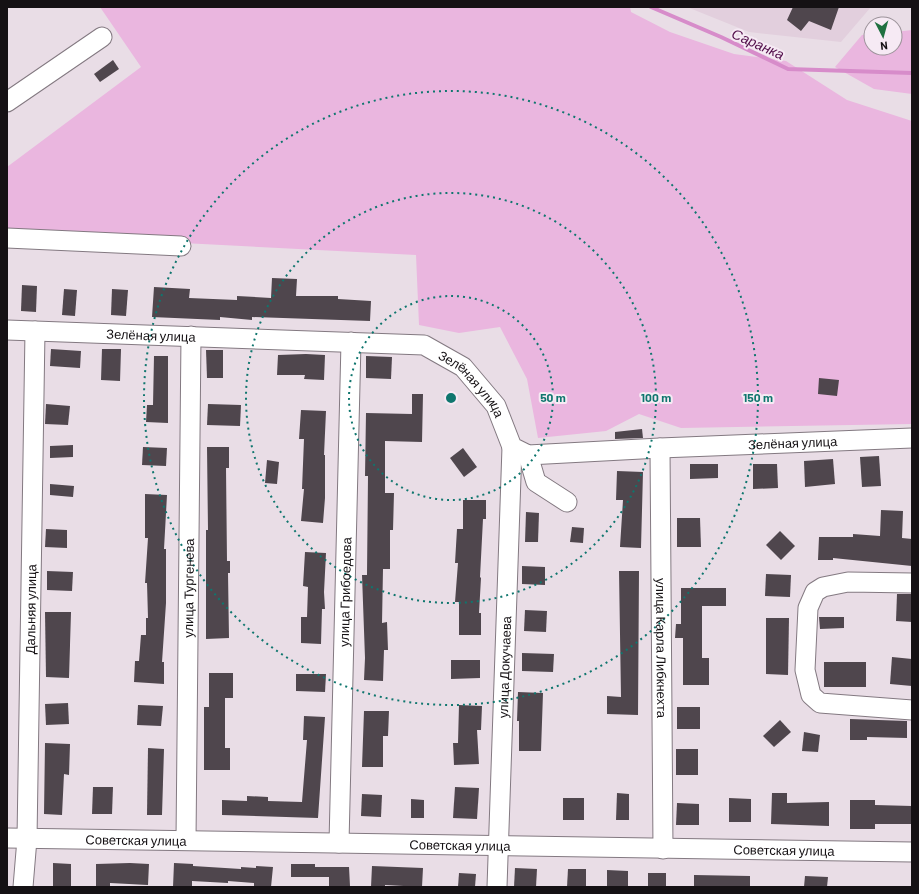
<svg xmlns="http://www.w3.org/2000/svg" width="919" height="894" font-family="Barlow,sans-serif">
  <rect width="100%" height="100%" fill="#e9dde6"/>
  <!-- built -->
  <path fill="#e2cfdd" d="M687,7H871L841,42L749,32Z"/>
  <!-- green -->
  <g fill="#eab6df">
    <path d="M100,7H630L631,12L670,32L734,54L786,61L847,100L912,121V424L681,428L639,414L606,431L538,438L527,379L500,327L459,333L419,325L416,255L7,234V167L141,67Z"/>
    <path d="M912,30V94L874,89L835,67L862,35L871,34V48H895V32Z"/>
  </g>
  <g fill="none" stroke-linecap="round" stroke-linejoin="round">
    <!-- stream -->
    <path stroke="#d78cca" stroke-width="4" d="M651,7L721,37L788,69L912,73"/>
  </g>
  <!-- building -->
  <g fill="#4f464d">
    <path d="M793,7H839L831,30L809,21L801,31L787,20Z"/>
    <path d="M113,60L119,69L100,82L94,74Z"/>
    <path d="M272,278L297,279L296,296H338V299L371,301L370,321L252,317V320L220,317V320L152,317L154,287L190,289L189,298L237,300V296L271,298Z"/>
    <path d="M22,285L37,286L36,312L21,311Z"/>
    <path d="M64,289L77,290L75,316L62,315Z"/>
    <path d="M112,289L128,290L126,316L111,315Z"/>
    <path d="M51,349L81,351L80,368L50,366Z"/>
    <path d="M102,349H121L120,381L101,380Z"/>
    <path d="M206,350H223V378H207Z"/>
    <path d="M306,354L325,355L324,380L304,379L305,375H277L278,355Z"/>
    <path d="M154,356H168V423L146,422L147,405H153Z"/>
    <path d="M366,356L392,357L391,379L366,378Z"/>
    <path d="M819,378L839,380L837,396L818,394Z"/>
    <path d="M412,394H423L422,442L385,441V493H394L393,530H390V569H383L382,623L387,622L388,650H384L383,681L364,680L365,658L362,575H367L368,476H365L366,413L412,414Z"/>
    <path d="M46,404L70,406L68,425L45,424Z"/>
    <path d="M208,404L241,405L240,426L207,425Z"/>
    <path d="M301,410L326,411L324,455H325V498L323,523L301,521L304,489H302L304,439H299Z"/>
    <path d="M642,429L643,438L615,439V432Z"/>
    <path d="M73,445V457L50,458V446Z"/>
    <path d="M143,447L167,448L166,466L142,465Z"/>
    <path d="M207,447H229V468H226L227,561H230V573H228L229,638L206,639V530H208Z"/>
    <path d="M463,448L477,467L464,477L450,458Z"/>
    <path d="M879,456L881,486L862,487L860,457Z"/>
    <path d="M833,459L835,484L805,487L804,461Z"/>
    <path d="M267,460L279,462L277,484L265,483Z"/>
    <path d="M690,464H718V478L690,479Z"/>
    <path d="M753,464H777L778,488L753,489Z"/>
    <path d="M617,471L643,472L641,548L620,547L623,500H616Z"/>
    <path d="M50,484L74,486L73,497L50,495Z"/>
    <path d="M145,494L167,495L164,549H166V603L162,662H164V684L134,682L135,661H139L141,635H146V618H148L147,583H145L148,538H145Z"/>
    <path d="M463,500H486V519H483L480,577L481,578L479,613H481V635H459V602H455L458,563H455L457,529H463Z"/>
    <path d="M881,510L903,511L902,538L912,539V566L833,558V560H818L819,537H853V534L880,536Z"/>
    <path d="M526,512L539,513L538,542H525Z"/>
    <path d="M677,518H700L701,547H677Z"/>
    <path d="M572,527L584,528L583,543L570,542Z"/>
    <path d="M46,529L67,530V548L45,547Z"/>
    <path d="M780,531L795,546L781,560L766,545Z"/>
    <path d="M305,552L326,553L324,592L325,609H322L321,644L301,643V617H307L308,587L303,586Z"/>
    <path d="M522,566L545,567V585L522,584Z"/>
    <path d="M47,571L73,572L72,591L47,590Z"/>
    <path d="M619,571H639L638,715L607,714V696L621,697Z"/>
    <path d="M766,574L791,575L790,597L765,596Z"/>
    <path d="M681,588H726V606H702V658H709V685H683V638H675L676,624H681Z"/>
    <path d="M897,594H912V622L896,621Z"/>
    <path d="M525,610L547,611L546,632L524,631Z"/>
    <path d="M45,612H71L69,678L46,677Z"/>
    <path d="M819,617H844V628L820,629Z"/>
    <path d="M766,618H789L788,675L766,674Z"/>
    <path d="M522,653L554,654L553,672L522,671Z"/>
    <path d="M892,657L912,659V686L890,684Z"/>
    <path d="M451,660H480V678L451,679Z"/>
    <rect x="824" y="662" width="42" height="25"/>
    <path d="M209,673H233V698H225V748H230V770H204V707H209Z"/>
    <path d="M296,674H326L325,692L296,691Z"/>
    <path d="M518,692L543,693L541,751H519V721H517Z"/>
    <path d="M68,703L69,724L46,725L45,704Z"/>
    <path d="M138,705L163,706L161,726L137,725Z"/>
    <path d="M459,705L482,706L481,730H477L479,764L454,765L453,743H458Z"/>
    <rect x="677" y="707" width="23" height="22"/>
    <path d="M364,711H389L388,736H383V767H362Z"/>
    <path d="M304,716L325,717L318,818L222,815V800L247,801V796L268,797V801L302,802L307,740H303Z"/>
    <path d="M850,719L907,721V738L867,737V740H850Z"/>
    <path d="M780,720L791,732L774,747L763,736Z"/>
    <path d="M804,732L820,735L818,752L802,751Z"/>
    <path d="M45,743L70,744L69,775L64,774L62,815L44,814Z"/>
    <path d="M148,748L164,749L162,815H147Z"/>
    <rect x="676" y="749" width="22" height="26"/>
    <path d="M93,787H113L112,814H92Z"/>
    <path d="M455,787L479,788L477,819L453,818Z"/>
    <path d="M617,793L629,794V820H616Z"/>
    <path d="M772,793H787V803L829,802V826L771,824Z"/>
    <path d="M362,794L382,795L381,817L361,816Z"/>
    <rect x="563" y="798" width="21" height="22"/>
    <path d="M729,798L751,799V822H729Z"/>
    <path d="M411,799L424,800V818H411Z"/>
    <path d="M850,800H875V805L912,806V824H875V829H850Z"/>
    <path d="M677,803L699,804V825H676Z"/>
    <path d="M53,863L71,864V887H53Z"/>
    <path d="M130,863L149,864L148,885L110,883V887H96V864Z"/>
    <path d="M174,863L193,864V866L241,869V867L256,868V866L273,867L271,887H254V883L228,881V883L192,881V887H173Z"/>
    <path d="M291,864H315V867H349L350,886H329V877H291Z"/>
    <path d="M372,866L423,868L422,887L385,885V887H371Z"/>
    <path d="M515,868L537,869L536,887H514Z"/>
    <path d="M568,869H586V887H567Z"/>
    <path d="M607,870L628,871V887H607Z"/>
    <path d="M459,873L476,874L475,887H458Z"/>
    <rect x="648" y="873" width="18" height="14"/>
    <path d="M694,875L750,876V887H694Z"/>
    <path d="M805,876L828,877L827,887H804Z"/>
  </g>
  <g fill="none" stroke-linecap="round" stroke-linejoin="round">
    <defs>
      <g id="minor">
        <path d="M7,102L102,37"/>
        <path d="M7,238L181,246"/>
        <path id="s1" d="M7,330L424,345L463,367L496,406L512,447L528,455L660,448L912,438"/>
        <path id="s2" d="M660,448L663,849"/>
        <path d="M528,455L536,482L567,502"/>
        <path d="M912,583L848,582L823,587L815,592L808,608L805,670L811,695L820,703L912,710"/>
        <path id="s3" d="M7,838L912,852"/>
        <path id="s4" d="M186,840L191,336"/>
        <path id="s5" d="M339,843L351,342"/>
        <path id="s6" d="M23,887L27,839L35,331"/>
        <path id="s7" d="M497,887L512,447"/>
      </g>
    </defs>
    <!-- minor casing -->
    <use href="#minor" stroke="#837981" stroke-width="21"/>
    <!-- minor -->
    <use href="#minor" stroke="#fff" stroke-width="19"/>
  </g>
  <!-- distance rings -->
  <g fill="none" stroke="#0f766e" stroke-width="2" stroke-dasharray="2 4">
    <circle cx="451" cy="398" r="102"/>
    <circle cx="451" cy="398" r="205"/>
    <circle cx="451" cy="398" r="307"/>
  </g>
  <g text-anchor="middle" stroke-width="4" stroke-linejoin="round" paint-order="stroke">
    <!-- street labels -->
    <g font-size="13" fill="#151114" stroke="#f6eaf4">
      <text dy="5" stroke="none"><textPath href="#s1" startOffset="144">Зелёная улица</textPath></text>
      <text dy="5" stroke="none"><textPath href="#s1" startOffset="480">Зелёная улица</textPath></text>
      <text dy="5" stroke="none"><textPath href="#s1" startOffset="840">Зелёная улица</textPath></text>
      <text dy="5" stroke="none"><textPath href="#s4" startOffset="252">улица Тургенева</textPath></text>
      <text dy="5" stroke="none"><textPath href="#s5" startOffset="251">улица Грибоедова</textPath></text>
      <text dy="5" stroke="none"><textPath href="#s6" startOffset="278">Дальняя улица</textPath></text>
      <text dy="5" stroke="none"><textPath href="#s2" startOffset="200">улица Карла Либкнехта</textPath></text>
      <text dy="5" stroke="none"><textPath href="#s7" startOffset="220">улица Докучаева</textPath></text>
      <text dy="5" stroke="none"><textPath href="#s3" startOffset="129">Советская улица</textPath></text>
      <text dy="5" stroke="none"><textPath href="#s3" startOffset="453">Советская улица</textPath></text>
      <text dy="5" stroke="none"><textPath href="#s3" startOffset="777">Советская улица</textPath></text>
    </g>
    <!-- water labels -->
    <g font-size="14" font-style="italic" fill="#520e4a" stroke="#f6eaf4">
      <text transform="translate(758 44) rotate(24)" y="5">Саранка</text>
    </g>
  </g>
  <circle cx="451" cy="398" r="6" fill="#0f766e" stroke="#f6eaf4" stroke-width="2"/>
  <g font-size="12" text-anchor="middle" font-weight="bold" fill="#0f766e" stroke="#f6eaf4" stroke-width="4" stroke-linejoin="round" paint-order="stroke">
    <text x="553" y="402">50 m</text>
    <text x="656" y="402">100 m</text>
    <text x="758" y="402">150 m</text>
  </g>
  <!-- border -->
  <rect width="919" height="894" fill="none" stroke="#151114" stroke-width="16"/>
  <!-- north arrow -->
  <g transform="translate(883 36) rotate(174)"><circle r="19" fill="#f6eaf4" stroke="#9c939a"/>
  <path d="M0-3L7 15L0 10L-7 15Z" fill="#1f7040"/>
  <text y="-6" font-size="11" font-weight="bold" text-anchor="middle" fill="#151114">N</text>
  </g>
</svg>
